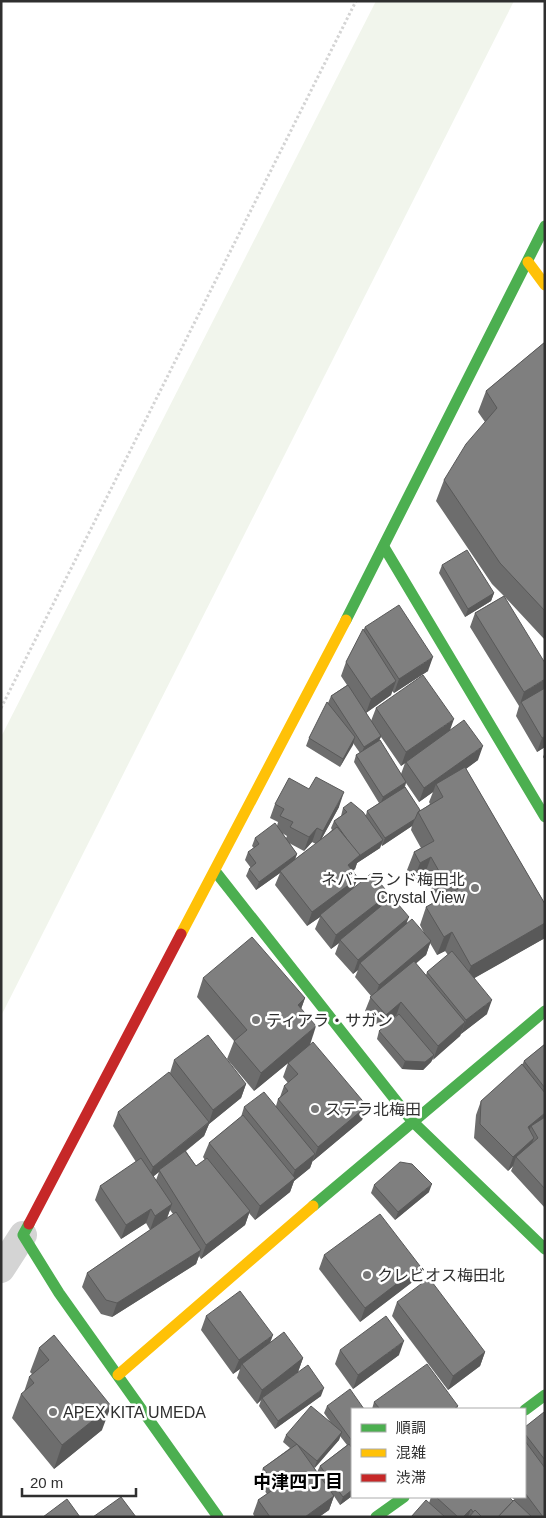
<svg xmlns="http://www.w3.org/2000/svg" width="546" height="1518" font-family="Arial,'Noto Sans JP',sans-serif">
  <rect width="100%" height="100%" fill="#fff"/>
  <!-- green -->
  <path fill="#f1f5ec" d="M376,1H514L1,1016V737Z"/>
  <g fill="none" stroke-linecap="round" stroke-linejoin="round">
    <!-- path -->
    <path stroke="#d4d4d4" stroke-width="3" stroke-dasharray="2.5 2.5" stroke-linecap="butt" d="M1,708L356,1"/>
    <!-- street -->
    <path stroke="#d4d4d4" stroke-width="28" d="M1,1269L23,1235"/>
    <!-- fast -->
    <g stroke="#4caf50" stroke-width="11">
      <path d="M384,547L545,817"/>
      <path d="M346,620L545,226"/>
      <path d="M215,871L412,1121L545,1249"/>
      <path d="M313,1206L545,1011"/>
      <path d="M29,1224L23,1235L59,1293L218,1517"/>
      <path d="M525,1410L545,1395"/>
      <path d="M376,1517L404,1497"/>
    </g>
    <!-- slow -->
    <g stroke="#ffc107" stroke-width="11">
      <path d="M528,262L545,285"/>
      <path d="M181,934L346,620"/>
      <path d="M118,1375L313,1206"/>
    </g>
    <!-- jam -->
    <path stroke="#c62828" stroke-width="11" d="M29,1224L181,934"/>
  </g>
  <!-- wall -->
  <g fill="#6d6d6d" fill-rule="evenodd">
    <path d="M545,342V640L504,596L545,747L537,752L516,716L519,706L470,627L475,613L504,596L492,584L436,501L444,480L485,422L478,412L486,391Z"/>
    <path d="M442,565L494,593L491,601L465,617L439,573Z"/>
    <path d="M365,627L428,671L394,693L392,691L391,695L366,713L371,721L376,708L450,730L478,760L466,769L545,904V938L474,978L487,1014L461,1034L460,1036L433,1059L431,1062L423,1070L402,1069L377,1039L379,1031L397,1017L396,1016L381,1029L365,1011L371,996L355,977L358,970L353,974L335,954L339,943L331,949L315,929L320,917L307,926L275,885L280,873L256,890L246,876L249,869L251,868L245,860L248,852L254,848L252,846L255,838L277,826L278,822L270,818L275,804L339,807L321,840L332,830L331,828L334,821L341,816L343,808L366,815L367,811L379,803L354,762L356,755L360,753L353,743L340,767L306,746L309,738L328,703L331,696L347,685L341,676L346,662ZM381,737L401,766L405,763L401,774L379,740ZM406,783L419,802L433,792L429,802L430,804L420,811L405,787ZM412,826L411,830L421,848L414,852L407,870L413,881L424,876L437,898L444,894L445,896L426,907L420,925L424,933L407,923L386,901L389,894L354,889L352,871L355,869L357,863L380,848L381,844L382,846ZM282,833L287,836L286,838ZM312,842L316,844L295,859L297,854L289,843L304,851ZM430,943L437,955L445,951L448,955L427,972L426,975L415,963L426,955Z"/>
    <path d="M545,752V760L543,757Z"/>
    <path d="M203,978L305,998L301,1009L310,1044L367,1106L362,1120L313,1161V1160L310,1168L294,1181L290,1192L255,1220L249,1213L245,1225L201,1259L199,1256L196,1264L112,1317L101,1314L82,1287L87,1273L150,1230L146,1223L121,1239L95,1200L100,1186L136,1162L113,1126L118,1112L170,1073L174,1060L246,1084L241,1098L209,1124L204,1136L186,1151L196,1166L205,1160L203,1157L209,1143L241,1117L244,1107L276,1106L278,1099L280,1097L284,1086L288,1083L283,1077L288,1063L254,1091L227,1059L234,1041L197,997ZM159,1172L156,1180L153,1176ZM170,1210L173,1214L167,1218Z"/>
    <path d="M545,1044V1208L511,1171L513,1166L508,1171L474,1138L476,1115L481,1101L522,1065L524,1061Z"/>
    <path d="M374,1185L429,1192L395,1220L371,1193Z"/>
    <path d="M324,1255L420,1266L415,1280L360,1322L319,1269Z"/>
    <path d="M397,1302L485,1352L480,1366L448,1390L392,1316Z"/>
    <path d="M206,1316L270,1342L303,1358L298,1372L287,1380L321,1396L275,1429L259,1406L261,1400L257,1404L237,1378L240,1369L233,1374L201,1330Z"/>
    <path d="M54,1335L102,1430L54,1469L12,1418L21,1394L24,1392L29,1377L32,1374L30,1372L39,1348Z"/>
    <path d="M340,1350L399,1355L353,1389L335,1364Z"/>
    <path d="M374,1402L458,1406L457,1409H372Z"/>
    <path d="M327,1406L352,1409V1496L340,1505L334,1496L329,1510L319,1517H255L253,1514L258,1500L267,1494L258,1482L263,1468L290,1448L283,1442L286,1435L331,1423L324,1413ZM340,1436L347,1445L320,1466L317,1472L314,1468L339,1440Z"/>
    <path d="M545,1412V1517H411L429,1503L431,1497H509L513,1501L516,1502L512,1497H525V1427Z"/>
  </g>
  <!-- shaded-wall -->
  <g fill="#595959">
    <path d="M494,593L491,601L465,617L468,609Z"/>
    <path d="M433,657L428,671L394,693L399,679Z"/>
    <path d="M545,679V690L521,702L519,707L524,692Z"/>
    <path d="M396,681L391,695L366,713L371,699Z"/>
    <path d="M454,719L449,733L401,766L406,752Z"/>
    <path d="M381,736L378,744L361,755L364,747Z"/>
    <path d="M545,736V747L537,752L542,738Z"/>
    <path d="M355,737L353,745L340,767L343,759Z"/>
    <path d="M483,746L478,760L439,788L436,784L433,792L419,802L424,788Z"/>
    <path d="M406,782L403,790L380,805L383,797Z"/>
    <path d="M344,792L339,807L318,845L323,831Z"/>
    <path d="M415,819L412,826L382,846L385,838Z"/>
    <path d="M317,828L312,842L304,851L309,837Z"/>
    <path d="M383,840L380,848L357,863L355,869L342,879L348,865L360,855Z"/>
    <path d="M297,854L294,862L280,871V873L256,890L259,882Z"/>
    <path d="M431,857L424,876L413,881L420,863Z"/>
    <path d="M450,876L444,894L437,898L444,880Z"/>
    <path d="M358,878L352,892L320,915V917L307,926L312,912Z"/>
    <path d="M389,894L384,908L340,940L339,943L331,949L336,935Z"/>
    <path d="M409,917L403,932L360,963L358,970L353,974L358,960Z"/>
    <path d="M545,923V938L464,984L471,966Z"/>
    <path d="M452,932L445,951L437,955L444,937Z"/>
    <path d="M431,941L426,955L374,999L379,985Z"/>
    <path d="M305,998L298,1017V1005Z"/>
    <path d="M492,1000L487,1014L461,1034L466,1020Z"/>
    <path d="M401,1002L396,1016L381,1029L386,1015Z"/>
    <path d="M465,1022L460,1036L433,1060L438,1046Z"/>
    <path d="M316,1026L310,1045L254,1091L261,1073Z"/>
    <path d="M434,1055L431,1062L423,1070L402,1069L405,1061Z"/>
    <path d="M246,1084L241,1098L209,1124L204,1136L160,1171L159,1170V1172L148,1181L153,1167L209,1123L213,1110Z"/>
    <path d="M367,1106L362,1120L313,1161L318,1147Z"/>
    <path d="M545,1113V1123L531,1126L527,1138L528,1127Z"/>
    <path d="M534,1138L529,1152L516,1157L513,1166L508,1171L513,1157Z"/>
    <path d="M315,1154L310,1168L294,1181L290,1192L255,1220L260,1206L291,1181L295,1170Z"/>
    <path d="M432,1184L429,1192L395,1220L398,1212Z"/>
    <path d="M172,1204L167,1218L150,1230L155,1216Z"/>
    <path d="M151,1209L146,1223L121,1239L126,1225Z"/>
    <path d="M250,1211L245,1225L201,1259L206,1245Z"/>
    <path d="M201,1250L196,1264L112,1317L117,1303Z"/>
    <path d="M420,1266L415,1280L360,1322L365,1308Z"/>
    <path d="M273,1335L268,1349L242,1364L240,1369L233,1374L239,1360Z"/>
    <path d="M404,1341L399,1355L353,1389L358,1375Z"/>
    <path d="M485,1352L480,1366L448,1390L453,1376Z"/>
    <path d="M303,1358L298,1372L263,1399L262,1398L261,1400L257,1404L262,1390Z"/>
    <path d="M324,1388L321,1396L275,1429L278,1421Z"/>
    <path d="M111,1406L102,1430L54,1469L62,1445Z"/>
    <path d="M342,1432L339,1440L314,1469L317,1461Z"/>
    <path d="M352,1490V1496L340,1505L343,1497Z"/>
    <path d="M334,1496L329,1510L319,1517H305Z"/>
    <path d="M471,1509L468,1517H463Z"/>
  </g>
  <!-- building -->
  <g fill="#7f7f7f" stroke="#595959">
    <path d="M545,342V611L500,563L444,480L466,444L497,408L486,391Z"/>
    <path d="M467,550L494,593L468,609L442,565Z"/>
    <path d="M504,596L545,663V679L524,692L475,613Z"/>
    <path d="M399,605L433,657L399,679L365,627Z"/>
    <path d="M363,629L396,681L371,699L346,662Z"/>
    <path d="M423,675L454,719L406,752L376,708Z"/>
    <path d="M348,685L381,736L364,747L331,696Z"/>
    <path d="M545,688V736L542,738L521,702Z"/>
    <path d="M327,702L355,737L343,759L309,738Z"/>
    <path d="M464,720L483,746L424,788L406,762Z"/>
    <path d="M380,740L406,782L383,797L356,755Z"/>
    <path d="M465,767L545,904V923L471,966L452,932L444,937L426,907L458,889L450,876L444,880L431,857L420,863L414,852L434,841L418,812L443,797L436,784Z"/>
    <path d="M316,777L344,792L323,831L317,828L309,837L290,827L293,822L280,816L284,809L275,804L289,778L309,789Z"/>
    <path d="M405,787L420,810L418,812L415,819L385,838L367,811Z"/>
    <path d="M351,802L363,812L383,840L359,856L334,821L347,812L343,808Z"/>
    <path d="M275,823L297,854L259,882L249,869L256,863L248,852L259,844L255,838Z"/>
    <path d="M337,827L360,855L348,865L358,878L312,912L280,871Z"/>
    <path d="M372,873L389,894L336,935L320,915Z"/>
    <path d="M392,897L409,917L358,960L340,940Z"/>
    <path d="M412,919L431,941L379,985L360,963Z"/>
    <path d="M252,937L305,998L298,1005L316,1026L261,1073L234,1041L247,1030L203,978Z"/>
    <path d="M452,951L492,1000L466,1020L427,972Z"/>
    <path d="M414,961L465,1022L438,1046L401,1002L386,1015L370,997Z"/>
    <path d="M399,1014L434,1055L425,1062L405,1061L379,1031Z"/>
    <path d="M208,1035L246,1084L213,1110L174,1060Z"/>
    <path d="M313,1042L367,1106L318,1147L278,1099L288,1091L284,1086L298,1074L288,1063Z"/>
    <path d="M545,1044V1088L524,1061Z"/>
    <path d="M522,1064L545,1093V1113L528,1127L534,1138L513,1157L480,1124L481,1101Z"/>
    <path d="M169,1072L209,1122L153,1167L118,1112Z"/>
    <path d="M264,1092L315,1154L295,1170L244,1107Z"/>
    <path d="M243,1115L295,1178L260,1206L209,1143Z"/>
    <path d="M545,1117V1189L516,1157L538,1138L531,1126Z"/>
    <path d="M185,1151L196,1166L207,1158L250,1211L206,1245L159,1170Z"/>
    <path d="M141,1158L172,1204L155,1216L151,1209L126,1225L100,1186Z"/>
    <path d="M400,1162L412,1164L432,1184L398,1212L374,1185Z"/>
    <path d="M176,1212L201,1250L117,1303L106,1300L87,1273Z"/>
    <path d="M380,1214L420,1266L365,1308L324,1255Z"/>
    <path d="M429,1278L485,1352L453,1376L397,1302Z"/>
    <path d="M240,1291L273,1335L239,1360L206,1316Z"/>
    <path d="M386,1316L404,1341L358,1375L340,1350Z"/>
    <path d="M284,1332L303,1358L262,1390L242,1364Z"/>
    <path d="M54,1335L111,1406L62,1445L21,1394L34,1383L29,1377L49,1360L39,1348Z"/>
    <path d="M427,1364L458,1406L454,1409H380L374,1402Z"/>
    <path d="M308,1365L324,1388L278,1421L262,1398Z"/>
    <path d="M350,1389L364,1409H352V1441L327,1406Z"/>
    <path d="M311,1406L342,1432L317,1461L286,1435Z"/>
    <path d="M544,1412H545V1460L525,1434V1427Z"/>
    <path d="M525,1441L545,1468V1517H543L525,1493Z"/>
    <path d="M297,1444L334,1496L305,1517H270L258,1500L277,1487L263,1468Z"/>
    <path d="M349,1444L352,1448V1490L343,1497L320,1466Z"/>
    <path d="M121,1497L136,1517H93Z"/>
    <path d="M436,1497H509L513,1501L498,1517H482L475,1510L473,1512L471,1509L463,1517H458Z"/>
    <path d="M67,1499L80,1517H43Z"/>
    <path d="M426,1500L445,1517H411Z"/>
    <path d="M514,1500L532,1517H498Z"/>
    <path d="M475,1510L482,1517H469Z"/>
  </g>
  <!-- markers -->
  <g fill="#787878" stroke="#fff" stroke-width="2">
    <circle cx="475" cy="888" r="5"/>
    <circle cx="256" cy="1020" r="5"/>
    <circle cx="315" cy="1109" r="5"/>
    <circle cx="367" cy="1275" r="5"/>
    <circle cx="53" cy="1412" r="5"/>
  </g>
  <g text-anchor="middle" stroke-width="5" stroke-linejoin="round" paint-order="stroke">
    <!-- poi labels -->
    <g font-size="16" fill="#2f2f2f" stroke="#fff" text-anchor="start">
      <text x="465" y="885" text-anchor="end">ネバーランド梅田北<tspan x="465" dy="18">Crystal View</tspan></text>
      <text x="266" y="1026">ティアラ・サガン</text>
      <text x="325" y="1115">ステラ北梅田</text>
      <text x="377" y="1281">クレビオス梅田北</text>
      <text x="63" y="1418">APEX KITA UMEDA</text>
    </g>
    <!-- neighbourhood labels -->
    <g font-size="18" font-weight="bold" fill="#000" stroke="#fff">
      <text x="298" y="1488">中津四丁目</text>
    </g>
  </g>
  <!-- border -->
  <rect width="546" height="1518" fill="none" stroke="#2f2f2f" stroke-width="5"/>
  <!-- legend -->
  <rect x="351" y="1408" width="175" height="90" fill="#ffffff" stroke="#acacac"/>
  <rect x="361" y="1424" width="25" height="8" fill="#4caf50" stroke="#acacac"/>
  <text x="396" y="1433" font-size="15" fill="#2f2f2f">順調</text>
  <rect x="361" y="1449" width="25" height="8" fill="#ffc107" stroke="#acacac"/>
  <text x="396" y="1458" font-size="15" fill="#2f2f2f">混雑</text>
  <rect x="361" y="1474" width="25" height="8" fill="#c62828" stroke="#acacac"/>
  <text x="396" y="1483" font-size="15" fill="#2f2f2f">渋滞</text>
  <!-- scale -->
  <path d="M22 1488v8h114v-8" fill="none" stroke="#2f2f2f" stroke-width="2.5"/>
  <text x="30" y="1488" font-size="15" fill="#2f2f2f" stroke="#ffffff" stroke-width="4" paint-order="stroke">20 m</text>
</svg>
